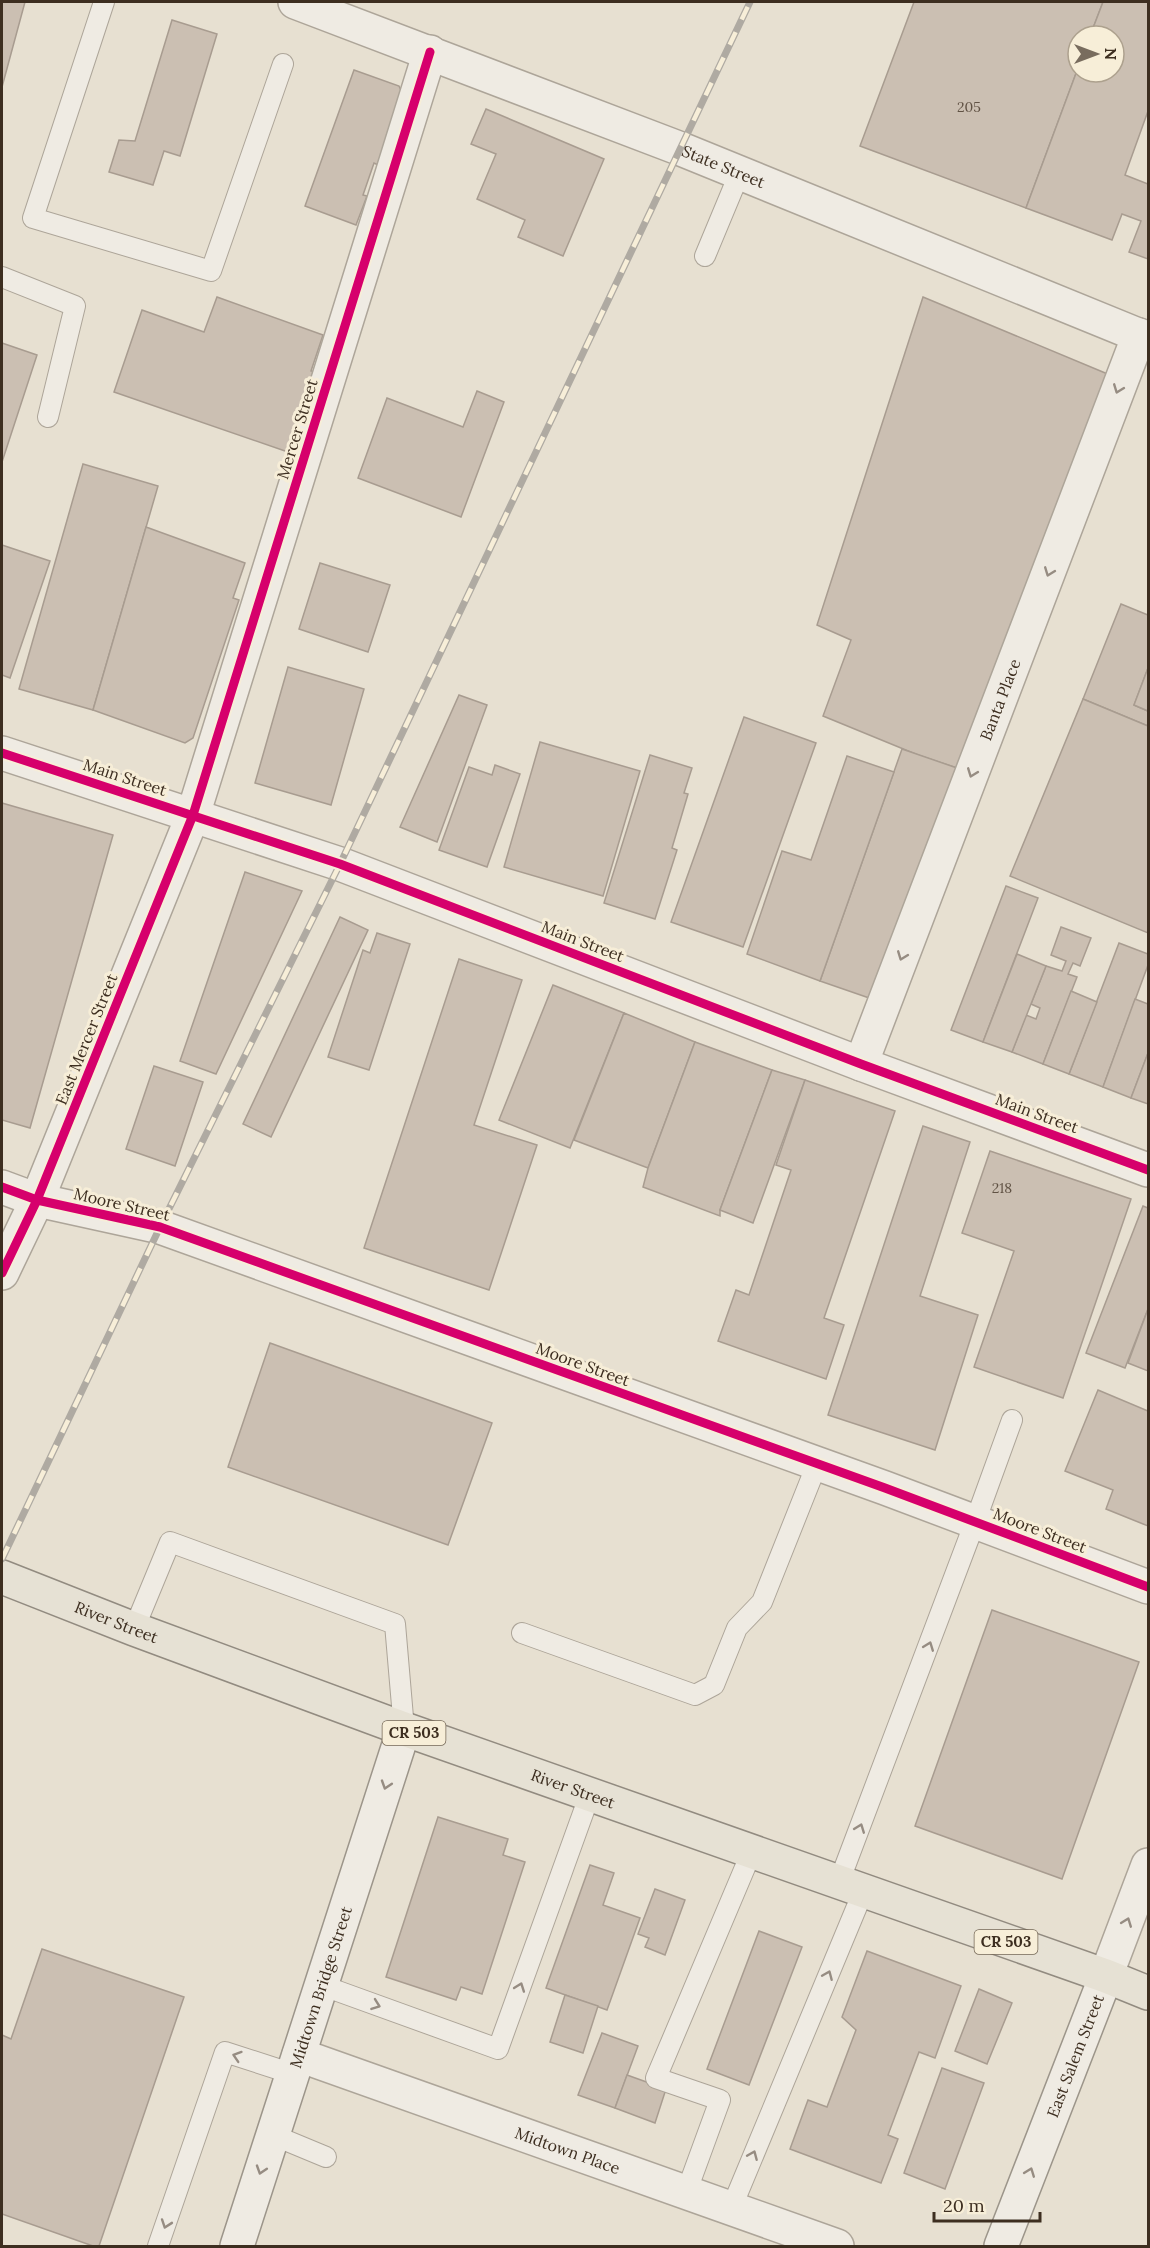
<svg xmlns="http://www.w3.org/2000/svg" width="1150" height="2248" font-family="Lora,serif">
  <rect width="100%" height="100%" fill="#e7e0d1"/>
  <!-- building -->
  <g fill="#cbbfb2" stroke="#a89c90" stroke-width="1.5">
    <path d="M2,2H25L2,87Z"/>
    <path d="M914,2H1103L1090,36H1078V68L1026,208L860,146Z"/>
    <path d="M1103,2H1148V111L1125,175L1148,184V259L1129,252L1141,221L1122,214L1112,240L1026,208L1078,68V72H1114V36H1090Z"/>
    <path d="M172,20L217,34L180,156L164,151L153,185L109,172L119,140L135,141Z"/>
    <path d="M354,70L399,86L403,95L378,165L374,163L363,195L367,196L356,225L305,206Z"/>
    <path d="M486,109L604,159L563,256L518,237L525,220L477,199L496,154L471,144Z"/>
    <path d="M217,297L323,335L311,371L316,372L288,452L114,392L142,310L204,332Z"/>
    <path d="M923,297L1110,375L957,768L918,755L823,716L851,640L817,625Z"/>
    <path d="M2,343L37,355L2,462Z"/>
    <path d="M477,391L504,402L461,517L358,478L387,398L463,427Z"/>
    <path d="M83,464L158,486L93,710L19,689Z"/>
    <path d="M146,527L245,563L233,598L239,600L193,738L185,743L93,710Z"/>
    <path d="M2,545L50,561L10,678L2,675Z"/>
    <path d="M320,563L390,585L368,652L299,629Z"/>
    <path d="M1121,604L1148,615V668L1134,705L1148,711V726L1083,699Z"/>
    <path d="M288,667L364,689L331,805L255,783Z"/>
    <path d="M1148,668V711L1134,705Z"/>
    <path d="M459,695L487,705L437,842L400,827Z"/>
    <path d="M1083,699L1148,726V933L1010,876Z"/>
    <path d="M744,717L816,743L743,947L671,922Z"/>
    <path d="M540,742L640,771L603,896L504,867Z"/>
    <path d="M902,749L957,768L875,1000L820,981Z"/>
    <path d="M650,755L692,768L684,793L688,794L672,848L677,850L655,919L604,903Z"/>
    <path d="M847,756L894,772L820,981L747,954L782,851L811,860Z"/>
    <path d="M495,765L520,774L487,867L439,850L469,767L492,775Z"/>
    <path d="M2,803L113,835L30,1128L2,1120Z"/>
    <path d="M245,872L302,891L216,1074L180,1061Z"/>
    <path d="M1006,886L1038,898L983,1042L951,1030Z"/>
    <path d="M340,917L368,930L271,1137L243,1124Z"/>
    <path d="M1061,927L1091,938L1080,966L1073,963L1068,974L1077,977L1043,1064L1012,1052L1026,1015L1036,1019L1040,1008L1031,1004L1046,966L1062,971L1066,961L1051,955Z"/>
    <path d="M377,933L410,944L369,1070L328,1057L363,950L370,953Z"/>
    <path d="M1119,943L1148,954V965L1103,1087L1069,1074Z"/>
    <path d="M1017,954L1046,966L1012,1052L983,1042Z"/>
    <path d="M459,959L522,980L474,1125L537,1145L489,1290L364,1248Z"/>
    <path d="M553,985L624,1013L570,1148L499,1120Z"/>
    <path d="M1071,991L1097,1002L1069,1074L1043,1064Z"/>
    <path d="M1135,999L1148,1004V1053L1131,1098L1103,1087Z"/>
    <path d="M624,1013L695,1042L648,1168L574,1140Z"/>
    <path d="M695,1042L772,1070L720,1210V1216L643,1187L648,1168Z"/>
    <path d="M1148,1053V1104L1131,1098Z"/>
    <path d="M154,1066L203,1082L175,1166L126,1149Z"/>
    <path d="M772,1070L805,1080L753,1223L720,1210Z"/>
    <path d="M805,1080L895,1111L824,1318L844,1325L826,1379L718,1341L736,1290L749,1295L791,1170L776,1165Z"/>
    <path d="M923,1126L970,1142L920,1296L978,1315L935,1450L828,1415Z"/>
    <path d="M990,1151L1131,1199L1063,1398L974,1367L1014,1251L962,1233Z"/>
    <path d="M1143,1206L1148,1208V1309L1125,1368L1086,1353Z"/>
    <path d="M1148,1309V1371L1128,1363Z"/>
    <path d="M270,1343L492,1423L448,1545L228,1467Z"/>
    <path d="M1098,1390L1148,1411V1526L1106,1509L1113,1490L1065,1471Z"/>
    <path d="M992,1610L1139,1662L1062,1879L915,1826Z"/>
    <path d="M438,1817L508,1839L503,1855L525,1862L482,1994L461,1987L456,2000L386,1977Z"/>
    <path d="M590,1865L614,1873L603,1905L640,1918L607,2010L546,1988Z"/>
    <path d="M655,1889L685,1900L665,1955L645,1947L649,1938L638,1934Z"/>
    <path d="M759,1931L802,1947L749,2085L707,2069Z"/>
    <path d="M42,1949L184,1997L99,2246H93L2,2214V2035L11,2039Z"/>
    <path d="M867,1951L961,1986L935,2058L919,2052L888,2135L898,2139L881,2183L790,2149L808,2100L827,2107L856,2030L842,2017Z"/>
    <path d="M979,1989L1012,2003L987,2064L955,2051Z"/>
    <path d="M565,1995L598,2006L583,2053L550,2042Z"/>
    <path d="M602,2033L638,2046L615,2108L578,2095Z"/>
    <path d="M942,2068L984,2083L945,2189L904,2173Z"/>
    <path d="M627,2075L666,2089L655,2123L615,2108Z"/>
  </g>
  <g fill="none" stroke-linecap="round" stroke-linejoin="round">
    <defs>
      <g id="service">
        <path d="M104,2L33,218L211,271L283,64"/>
        <path d="M705,256L740,172"/>
        <path d="M2,277L75,306L48,417"/>
        <path d="M134,1629L170,1542L395,1624L404,1729"/>
        <path d="M522,1633L695,1695L714,1685L737,1628L762,1602L817,1464"/>
        <path d="M839,1882L975,1522L1012,1420"/>
        <path d="M321,1985L498,2049L590,1794"/>
        <path d="M273,2135L326,2157"/>
        <path d="M686,2193L720,2100L656,2078L752,1851"/>
        <path d="M731,2209L863,1892"/>
        <path d="M158,2246L225,2052L293,2074"/>
      </g>
      <g id="minor">
        <path id="s1" d="M861,1064L1139,335"/>
        <path d="M2,1187L37,1200L160,1227L885,1488L1148,1587"/>
        <path d="M2,1273L37,1200L193,815L430,52"/>
        <path d="M1106,1976L1148,1865"/>
        <path id="s2" d="M299,2055L837,2246"/>
      </g>
      <g id="tertiary">
        <path id="s3" d="M295,2L681,149L1148,339"/>
        <path d="M2,753L340,864L861,1064L1148,1170"/>
      </g>
      <g id="secondary">
        <path id="s4" d="M237,2246L404,1729"/>
        <path id="s5" d="M1001,2246L1106,1976"/>
      </g>
      <g id="primary">
        <path id="s6" d="M2,1577L134,1629L404,1729L1106,1976L1148,1993"/>
      </g>
    </defs>
    <!-- service casing -->
    <use href="#service" stroke="#ada599" stroke-width="22"/>
    <!-- minor casing -->
    <use href="#minor" stroke="#ada599" stroke-width="36"/>
    <!-- tertiary casing -->
    <use href="#tertiary" stroke="#ada599" stroke-width="36"/>
    <!-- secondary casing -->
    <use href="#secondary" stroke="#9c958a" stroke-width="36"/>
    <!-- primary casing -->
    <use href="#primary" stroke="#928b80" stroke-width="36"/>
    <!-- service -->
    <use href="#service" stroke="#efebe3" stroke-width="20"/>
    <!-- minor -->
    <use href="#minor" stroke="#efebe3" stroke-width="33"/>
    <!-- tertiary -->
    <use href="#tertiary" stroke="#efebe3" stroke-width="33"/>
    <!-- secondary -->
    <use href="#secondary" stroke="#efebe3" stroke-width="33"/>
    <!-- primary -->
    <use href="#primary" stroke="#e6e1d4" stroke-width="33"/>
    <defs>
      <path id="rail" d="M2,1559L160,1227L340,864L750,2"/>
    </defs>
    <!-- rail casing -->
    <use href="#rail" stroke="#afaaa2" stroke-width="7"/>
    <!-- rail -->
    <use href="#rail" stroke="#f7eed8" stroke-width="4.5" stroke-dasharray="14" stroke-linecap="butt"/>
    <defs>
      <g id="cycleway">
        <path d="M2,753L340,864L861,1064L1148,1170"/>
        <path d="M2,1187L37,1200L160,1227L885,1488L1148,1587"/>
        <path d="M2,1273L37,1200L193,815L430,52"/>
      </g>
    </defs>
    <!-- cycleway casing -->
    <use href="#cycleway" stroke="#f7eed8" stroke-width="13"/>
    <!-- cycleway -->
    <use href="#cycleway" stroke="#d6006c" stroke-width="9"/>
  </g>
  <!-- one-way arrows -->
  <defs><path id="oneway-chevron" d="M-2-3.5L2.5 0L-2 3.5" fill="none" stroke-width="1.6" stroke-linecap="round" stroke-linejoin="round" transform="scale(1.5)"/></defs>
  <g stroke="#968c82">
    <use href="#oneway-chevron" transform="translate(1118 389) rotate(111)"/>
    <use href="#oneway-chevron" transform="translate(1049 572) rotate(111)"/>
    <use href="#oneway-chevron" transform="translate(972 773) rotate(111)"/>
    <use href="#oneway-chevron" transform="translate(902 956) rotate(111)"/>
    <use href="#oneway-chevron" transform="translate(929 1646) rotate(-69)"/>
    <use href="#oneway-chevron" transform="translate(386 1785) rotate(108)"/>
    <use href="#oneway-chevron" transform="translate(860 1828) rotate(-69)"/>
    <use href="#oneway-chevron" transform="translate(1127 1922) rotate(-69)"/>
    <use href="#oneway-chevron" transform="translate(828 1975) rotate(-67)"/>
    <use href="#oneway-chevron" transform="translate(520 1987) rotate(-70)"/>
    <use href="#oneway-chevron" transform="translate(376 2005) rotate(20)"/>
    <use href="#oneway-chevron" transform="translate(237 2056) rotate(-162)"/>
    <use href="#oneway-chevron" transform="translate(753 2155) rotate(-67)"/>
    <use href="#oneway-chevron" transform="translate(261 2170) rotate(108)"/>
    <use href="#oneway-chevron" transform="translate(1030 2172) rotate(-69)"/>
    <use href="#oneway-chevron" transform="translate(166 2224) rotate(109)"/>
  </g>
  <g text-anchor="middle" stroke-width="6" stroke-linejoin="round" paint-order="stroke">
    <!-- number labels -->
    <g font-size="14" fill="#605244">
      <text x="969" y="112">205</text>
      <text x="1002" y="1193">218</text>
    </g>
    <!-- shield labels -->
    <g fill="#f7eed8" stroke="#756857" stroke-width="1.5">
      <rect x="382.5" y="1721" width="63" height="24" rx="4.5"/>
      <rect x="974.5" y="1930" width="63" height="24" rx="4.5"/>
    </g>
    <g font-size="15" font-weight="bold" fill="#3d2e20">
      <text x="414" y="1738">CR 503</text>
      <text x="1006" y="1947">CR 503</text>
    </g>
    <!-- street labels -->
    <g font-size="16" fill="#3d2e20" stroke="#f7eed8">
      <text dy="6" stroke="none"><textPath href="#s3" startOffset="459">State Street</textPath></text>
      <text transform="translate(297 429) rotate(-73)" y="6">Mercer Street</text>
      <text dy="6" stroke="none"><textPath href="#s1" startOffset="390">Banta Place</textPath></text>
      <text transform="translate(125 777) rotate(18)" y="6">Main Street</text>
      <text transform="translate(583 941) rotate(21)" y="6">Main Street</text>
      <text transform="translate(86 1039) rotate(-68)" y="6">East Mercer Street</text>
      <text transform="translate(1037 1113) rotate(20)" y="6">Main Street</text>
      <text transform="translate(122 1204) rotate(13)" y="6">Moore Street</text>
      <text transform="translate(583 1364) rotate(20)" y="6">Moore Street</text>
      <text transform="translate(1040 1530) rotate(21)" y="6">Moore Street</text>
      <text dy="6" stroke="none"><textPath href="#s6" startOffset="123">River Street</textPath></text>
      <text dy="6" stroke="none"><textPath href="#s6" startOffset="609">River Street</textPath></text>
      <text dy="6" stroke="none"><textPath href="#s4" startOffset="272">Midtown Bridge Street</textPath></text>
      <text dy="6" stroke="none"><textPath href="#s5" startOffset="204">East Salem Street</textPath></text>
      <text dy="6" stroke="none"><textPath href="#s2" startOffset="285">Midtown Place</textPath></text>
    </g>
  </g>
  <!-- border -->
  <rect width="1150" height="2248" fill="none" stroke="#3d2e20" stroke-width="6"/>
  <!-- north arrow -->
  <g transform="translate(1096 54) rotate(90)"><circle r="28" fill="#f7eed8" stroke="#ada18e" stroke-width="1.5"/>
  <path d="M0-4.5L10 22L0 15L-10 22Z" fill="#786c5e"/>
  <text y="-9" font-size="16" font-weight="bold" text-anchor="middle" fill="#3d2e20">N</text>
  </g>
  <!-- scale -->
  <path d="M934 2212v9h106v-9" fill="none" stroke="#3d2e20" stroke-width="3"/>
  <text x="943" y="2212" font-size="18" fill="#3d2e20" stroke="#f7eed8" stroke-width="4.5" paint-order="stroke">20 m</text>
</svg>
